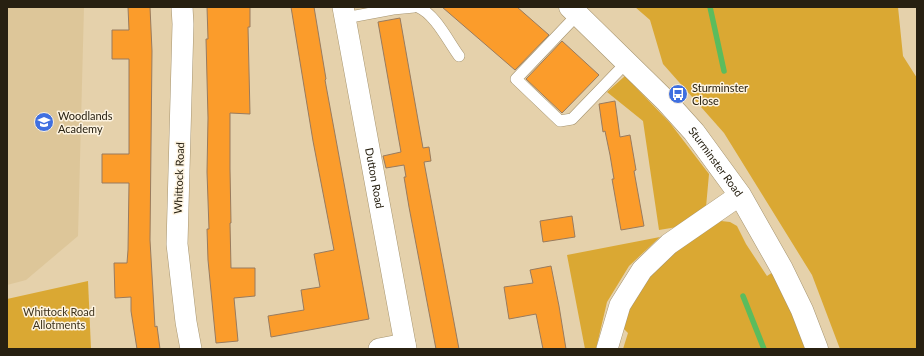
<svg xmlns="http://www.w3.org/2000/svg" width="924" height="356" font-family="Lato,sans-serif">
  <rect width="100%" height="100%" fill="#e5d1ab"/>
  <!-- built -->
  <path fill="#ddc699" d="M7,7H84L78,236L26,280L7,285Z"/>
  <!-- green -->
  <g fill="#daa833">
    <path d="M635,7H898L903,56L917,78V349H840L812,275L724,133L663,64L650,20Z"/>
    <path d="M625,76L670,123L709,174L706,207L677,227L659,230L643,121L607,92Z"/>
    <path d="M719,218L721,221L730,222L737,226L746,244L767,276L773,272L808,349H623L628,333L622,327C629,312 635,296 644,283C662,257 694,237 719,218Z"/>
    <path d="M660,237L629,266L607,302L596,349H585L567,255Z"/>
    <path d="M88,281L91,349H7V299Z"/>
  </g>
  <g fill="none" stroke-linecap="round" stroke-linejoin="round">
    <!-- stream -->
    <g stroke="#5bbc5d" stroke-width="5.5">
      <path d="M710,7L724,71"/>
      <path d="M743,296L764,349"/>
    </g>
  </g>
  <!-- building -->
  <g fill="#fb9c2b" stroke="#997b5e">
    <path d="M128,7H150L152,51L150,240L155,327L157,326L160,349H137L131,311V297L115,298L114,263H127L128,250L129,183H102V154H129V59H112V30H129Z"/>
    <path d="M207,7H250V27H248L250,114L230,113V169L231,223H230L231,268H255V296L234,298L238,341L216,343L208,260L207,229H209L207,172L208,118L206,39H208Z"/>
    <path d="M291,7H314L326,79L325,80L369,319L271,337L268,316L304,310L301,290L320,287L314,254L334,250L313,141Z"/>
    <path d="M442,7H517L549,35L515,70Z"/>
    <path d="M400,18L423,148L429,147L431,161L424,162L459,349H436L409,207L404,177H406L404,165L386,168L383,156L401,152L378,22Z"/>
    <path d="M562,41L599,75L562,113L526,79Z"/>
    <path d="M615,101L620,137L630,135L636,170L634,171L644,226L621,230L612,179H614L610,155L605,131L603,132L599,104Z"/>
    <path d="M572,216L575,237L543,242L540,221Z"/>
    <path d="M551,266L559,306L566,349H543L536,314L509,319L504,287L533,283L530,270Z"/>
  </g>
  <g fill="none" stroke-linecap="round" stroke-linejoin="round">
    <defs>
      <g id="lane">
        <path d="M418,7C435,14 448,41 459,56"/>
        <path d="M577,15L516,79L560,121L572,119L626,63"/>
        <path d="M345,18L393,9L414,7"/>
      </g>
      <g id="street">
        <path d="M182,7L183,24L177,244L186,322L191,349"/>
        <path id="s1" d="M343,7L406,349"/>
        <path d="M379,349L405,344"/>
        <path d="M607,349L620,305L642,270L669,244L740,195"/>
      </g>
      <g id="secondary">
        <path id="s2" d="M570,7L666,101L694,132L740,195L782,269L802,310L817,349"/>
      </g>
    </defs>
    <!-- lane casing -->
    <use href="#lane" stroke="#a6946f" stroke-width="12"/>
    <!-- street casing -->
    <use href="#street" stroke="#a6946f" stroke-width="22"/>
    <!-- secondary casing -->
    <use href="#secondary" stroke="#a6946f" stroke-width="23"/>
    <!-- lane -->
    <use href="#lane" stroke="#fff" stroke-width="11"/>
    <!-- street -->
    <use href="#street" stroke="#fff" stroke-width="21"/>
    <!-- secondary -->
    <use href="#secondary" stroke="#fff" stroke-width="22"/>
  </g>
  <!-- icons -->
  <defs>
    <symbol id="bus-disc" viewBox="-11 -11 22 22"><circle r="9.5" fill="#3f6fe0" stroke="#fdf3e0"/><path d="M-5-6H5V4H4V6H2V4H-2V6H-4V4H-5ZM-3.5-4V0h7V-4ZM-3.5 1.2v1.5H-2V1.2ZM2 1.2v1.5H3.5V1.2Z" fill="#fff"/></symbol>
    <symbol id="school-disc" viewBox="-11 -11 22 22"><circle r="9.5" fill="#3f6fe0" stroke="#fdf3e0"/><path d="M0-5L7-2L0 1L-7-2ZM-4 1L0 2.5L4 1V4Q0 6-4 4Z" fill="#fff"/></symbol>
  </defs>
  <g fill-rule="evenodd">
    <use href="#bus-disc" x="667" y="83" width="22" height="22"/>
    <use href="#school-disc" x="33" y="111" width="22" height="22"/>
  </g>
  <g text-anchor="middle" stroke-width="3" stroke-linejoin="round" paint-order="stroke">
    <!-- poi labels -->
    <g font-size="11" fill="#272011" stroke="#fdf3e0" text-anchor="start">
      <text x="692" y="92">Sturminster<tspan x="692" dy="13">Close</tspan></text>
      <text x="58" y="120">Woodlands<tspan x="58" dy="13">Academy</tspan></text>
    </g>
    <!-- street labels -->
    <g font-size="11" fill="#272011" stroke="#fdf3e0">
      <text dy="4" stroke="none"><textPath href="#s2" startOffset="213">Sturminster Road</textPath></text>
      <text transform="translate(179 178) rotate(-88)" y="4">Whittock Road</text>
      <text dy="4" stroke="none"><textPath href="#s1" startOffset="174">Dutton Road</textPath></text>
    </g>
    <!-- park labels -->
    <g font-size="11" fill="#3e331d" stroke="#fdf3e0">
      <text x="59" y="316">Whittock Road<tspan x="59" dy="13">Allotments</tspan></text>
    </g>
  </g>
  <!-- border -->
  <rect width="924" height="356" fill="none" stroke="#272011" stroke-width="16"/>
</svg>
